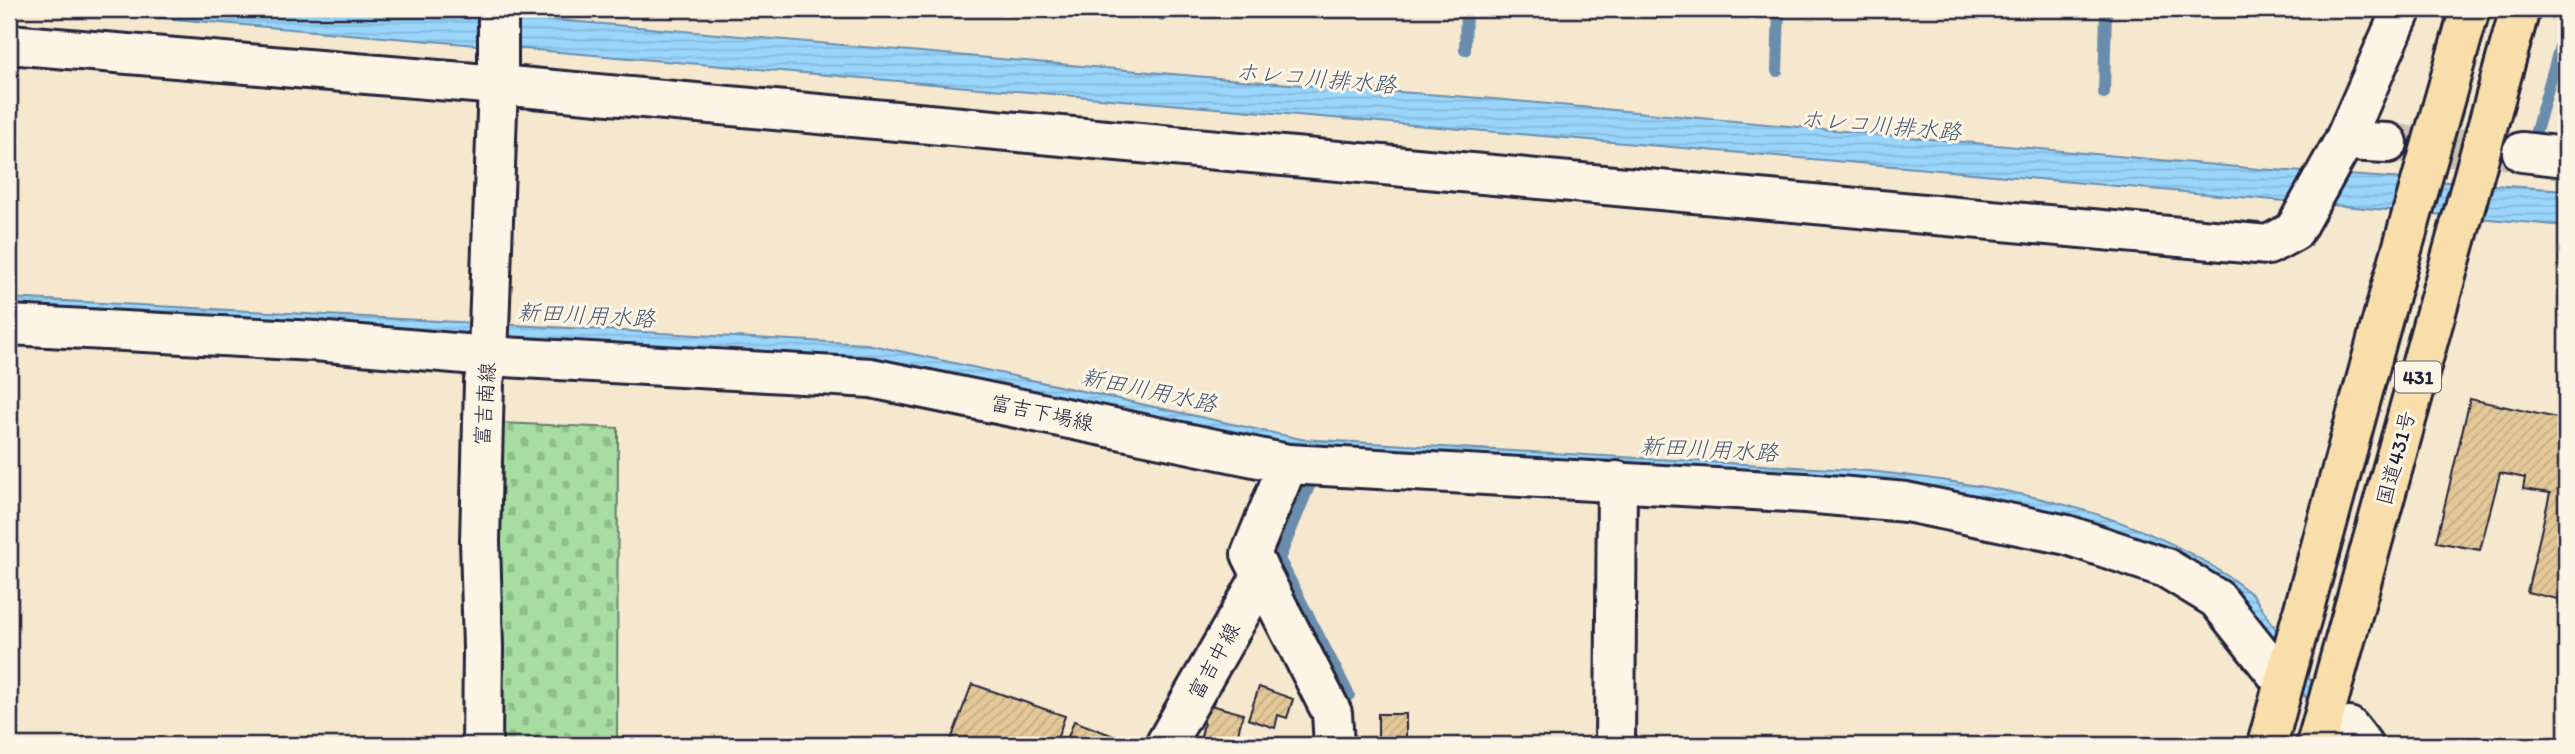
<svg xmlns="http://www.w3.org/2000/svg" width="2575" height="754" font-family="Itim,'Klee One',sans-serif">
  <defs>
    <pattern id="cemetery-stones" width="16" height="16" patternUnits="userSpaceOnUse" patternTransform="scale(1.75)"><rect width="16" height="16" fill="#a7dda0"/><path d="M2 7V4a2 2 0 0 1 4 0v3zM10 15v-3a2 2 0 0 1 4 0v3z" fill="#8fbd8b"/></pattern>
    <pattern id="water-rules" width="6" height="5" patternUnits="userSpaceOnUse" patternTransform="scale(1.75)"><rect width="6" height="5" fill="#9ad5fb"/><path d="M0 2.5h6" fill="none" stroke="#84b7d8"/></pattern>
    <pattern id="building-hatch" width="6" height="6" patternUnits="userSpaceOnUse" patternTransform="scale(1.75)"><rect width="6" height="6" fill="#e4c898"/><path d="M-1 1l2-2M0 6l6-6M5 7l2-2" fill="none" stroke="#c3ac84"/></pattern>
  </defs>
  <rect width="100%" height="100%" fill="#f5e8ce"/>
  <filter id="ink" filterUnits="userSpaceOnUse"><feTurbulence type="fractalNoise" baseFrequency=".0143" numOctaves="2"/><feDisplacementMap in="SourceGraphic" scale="14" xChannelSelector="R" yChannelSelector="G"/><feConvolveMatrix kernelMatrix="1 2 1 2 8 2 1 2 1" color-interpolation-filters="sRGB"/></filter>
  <g filter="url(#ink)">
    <!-- cemetery -->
    <path fill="url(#cemetery-stones)" stroke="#64806e" stroke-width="2" d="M499,423L618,428L617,745H497Z"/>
    <!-- water -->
    <g fill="url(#water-rules)" stroke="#6a8dae" stroke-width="2">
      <path d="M56,9H432L1263,82L1494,99L2259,169L2566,190V226L1893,166Z"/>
      <path d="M9,298L867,344L1301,439L1869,471C1999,485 2149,510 2253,595L2354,745H2337L2248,610L2125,539L1301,453L861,358L9,313Z"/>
    </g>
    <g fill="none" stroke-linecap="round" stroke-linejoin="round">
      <!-- stream -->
      <g stroke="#6a8dae" stroke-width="12">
        <path d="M1163,15V9"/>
        <path d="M1465,50L1466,9"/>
        <path d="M1777,71L1779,9"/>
        <path d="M2104,93L2106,9"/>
        <path d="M2533,142L2566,25"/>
        <path d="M1309,486L1279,559L1349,695"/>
      </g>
    </g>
    <!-- building -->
    <g fill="url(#building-hatch)" stroke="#22223b" stroke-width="2">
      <path d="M2470,399L2566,420V601L2527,592L2550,493L2523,489L2525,478L2500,473L2480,550L2436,542Z"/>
      <path d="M972,684L1065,716L1055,745H949Z"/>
      <path d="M1259,687L1293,699L1287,718L1278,715L1275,728L1248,719Z"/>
      <path d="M1200,702L1243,714L1235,745L1201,737L1204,723L1191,720Z"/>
      <rect x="1378" y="714" width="28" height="31"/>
      <path d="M1074,721L1122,739L1120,745H1065Z"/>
    </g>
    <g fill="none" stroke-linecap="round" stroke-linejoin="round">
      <!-- minor-tunnel -->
      <path stroke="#cbc0b1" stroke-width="38" stroke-dasharray="38 19" stroke-linecap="butt" d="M2388,143L2515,151"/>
      <defs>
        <g id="minor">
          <path d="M9,44L498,85L2268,245L2294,231L2344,141L2402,9"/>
          <path d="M2344,141L2388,143"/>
          <path d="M2522,152L2566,157"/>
          <path d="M9,325L315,341L488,356L871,378L1288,464L1251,554L1332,713L1334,745"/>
          <path d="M1288,464L1805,493L1906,502L2067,535L2166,568L2217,599L2283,682"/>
          <path d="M2349,727L2363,745"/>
          <path d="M482,745L483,648L480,541L484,382L488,356L498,85V9"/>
          <path d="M1165,745L1261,577"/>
          <path d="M1615,745L1617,481"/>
        </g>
        <g id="highway">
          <path d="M2267,745L2390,292L2470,9"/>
          <path d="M2316,745L2520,9"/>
        </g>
      </defs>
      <!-- minor casing -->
      <use href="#minor" stroke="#22223b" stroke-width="44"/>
      <!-- highway casing -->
      <use href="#highway" stroke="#22223b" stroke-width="44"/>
      <!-- minor -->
      <use href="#minor" stroke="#fcf5e5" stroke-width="38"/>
      <!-- highway -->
      <use href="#highway" stroke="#f8deab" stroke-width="38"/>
    </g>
  </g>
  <g text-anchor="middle" stroke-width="6" stroke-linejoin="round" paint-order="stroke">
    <!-- shield labels -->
    <rect fill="#fcf5e5" stroke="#63616e" stroke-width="2" x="2395" y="361.5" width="46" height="31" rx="5"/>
    <g font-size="19" font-weight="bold" fill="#22223b">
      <text x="2418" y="384">431</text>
    </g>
    <!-- street labels -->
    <g font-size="21" fill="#22223b" stroke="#fcf5e5">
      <text transform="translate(485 404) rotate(-86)" y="7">富吉南線</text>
      <text transform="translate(1042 413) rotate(12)" y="7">富吉下場線</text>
      <text transform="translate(2396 458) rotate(-75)" y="7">国道431号</text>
      <text transform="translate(1214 661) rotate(-61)" y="7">富吉中線</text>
    </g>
    <!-- water labels -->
    <g font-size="23" font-style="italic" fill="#465875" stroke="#fcf5e5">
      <text transform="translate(1316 78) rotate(5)" y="8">ホレコ川排水路</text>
      <text transform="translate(1881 125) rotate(5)" y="8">ホレコ川排水路</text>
      <text transform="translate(586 315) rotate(3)" y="8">新田川用水路</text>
      <text transform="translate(1149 390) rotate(12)" y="8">新田川用水路</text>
      <text transform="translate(1709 449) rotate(3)" y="8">新田川用水路</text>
    </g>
  </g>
  <!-- margin -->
  <rect width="2575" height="754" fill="none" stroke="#fcf5e5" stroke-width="35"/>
  <rect x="18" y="18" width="2540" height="719" fill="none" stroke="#22223b" stroke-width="2.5" filter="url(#ink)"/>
</svg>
